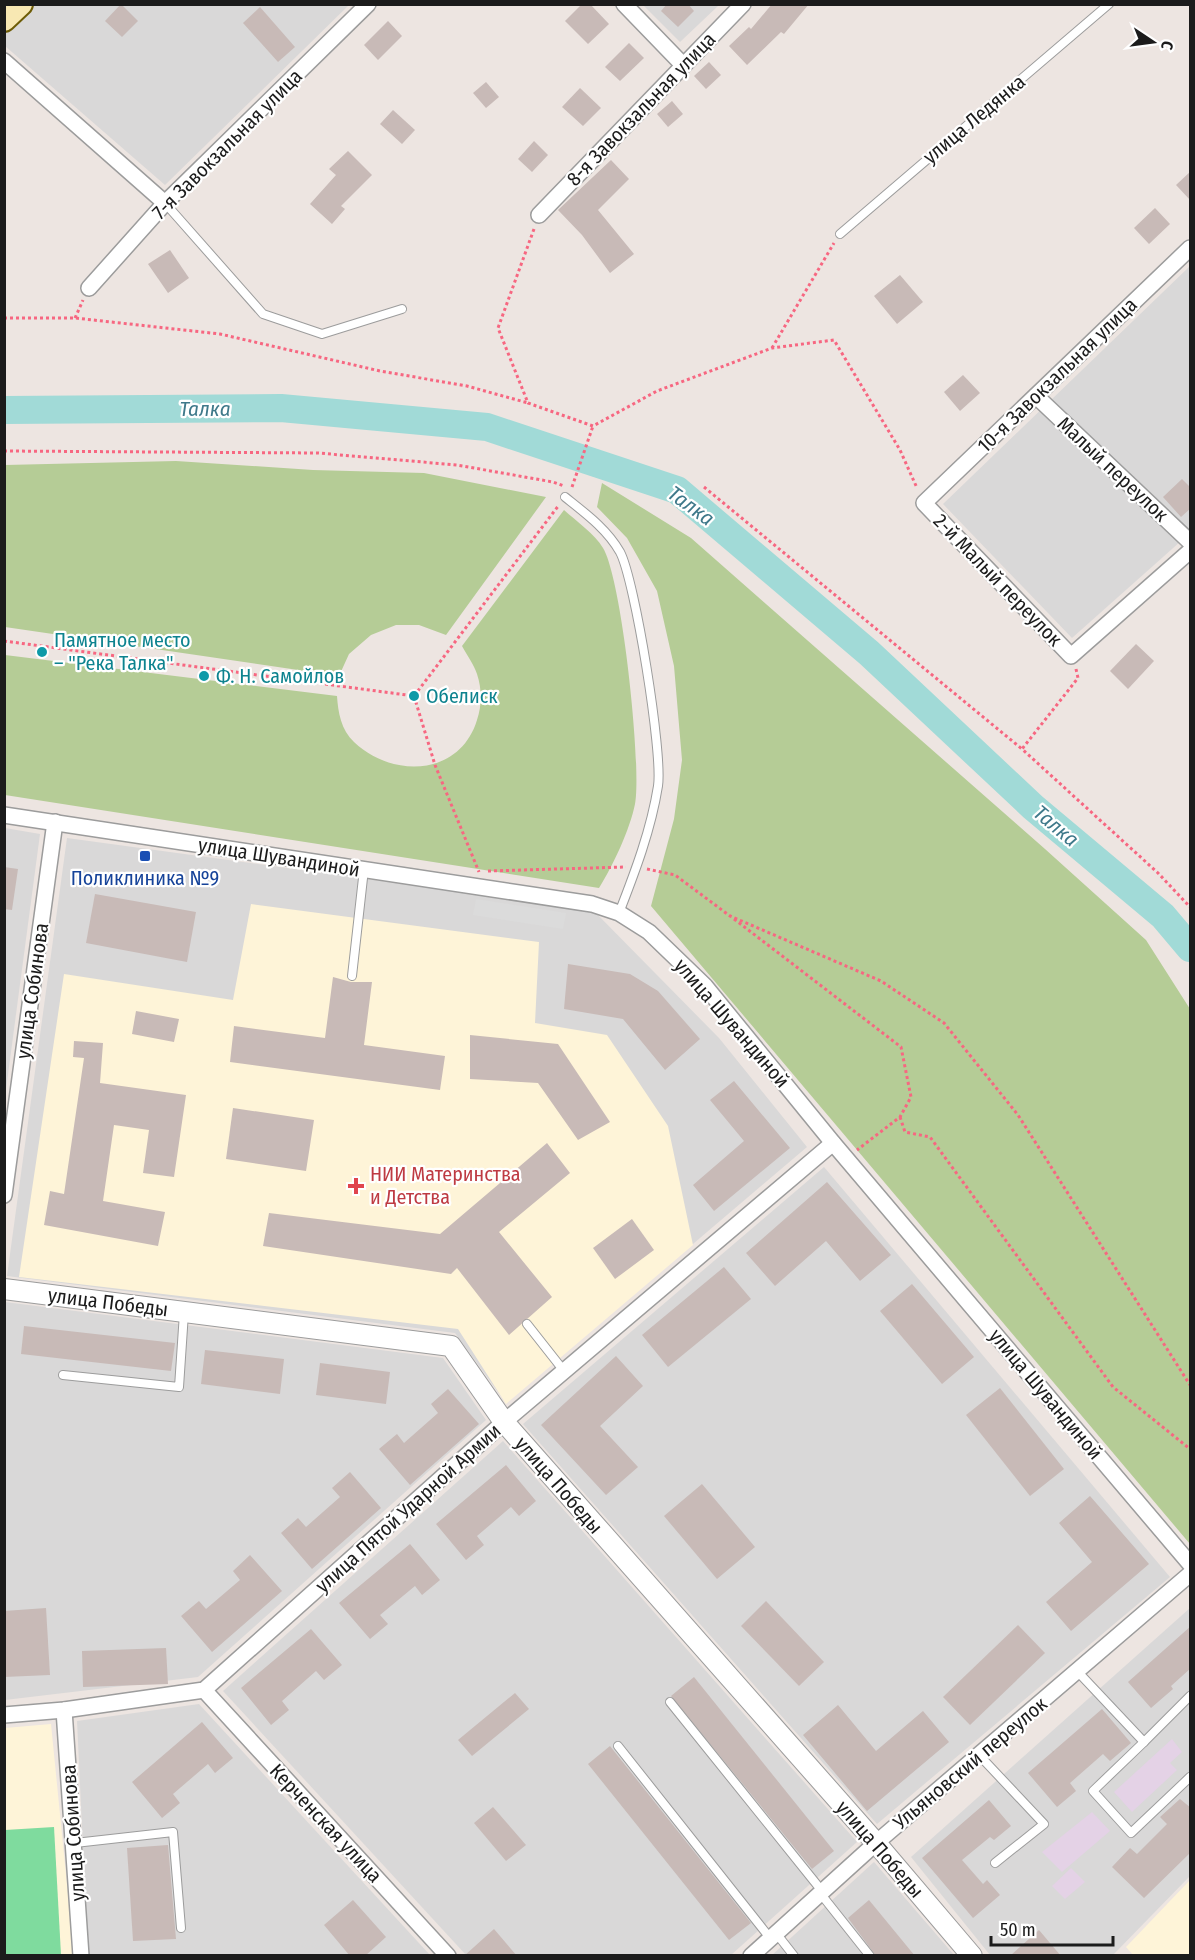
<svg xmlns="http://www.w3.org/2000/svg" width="1195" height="1960" font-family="'Fira Sans Condensed',sans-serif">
  <rect width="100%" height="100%" fill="#ede5e1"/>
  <!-- residential -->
  <g fill="#d9d8d8">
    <path d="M33,5H349L165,185L5,46V33Z"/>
    <path d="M643,5H719L680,42Z"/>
    <path d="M1190,266V533L1072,638L943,504Z"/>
    <path d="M5,828L40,834L5,1097Z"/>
    <path d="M67,838L593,910L719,1038L807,1147L506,1403L455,1333L7,1276Z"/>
    <path d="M824,1167L1170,1577L877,1824L523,1424Z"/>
    <path d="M5,1302L443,1358L486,1420L198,1677L5,1700Z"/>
    <path d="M503,1441L857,1842L731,1955H466L223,1691Z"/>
    <path d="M1190,1608V1876L1113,1955H990L911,1857Z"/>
    <path d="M199,1704L430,1955H88L77,1721Z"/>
    <path d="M874,1862L954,1955L771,1956Z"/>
  </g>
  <!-- industrial -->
  <g fill="#e4d2e6">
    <path d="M1172,1739L1182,1752L1170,1763L1177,1770L1132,1812L1114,1792Z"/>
    <path d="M1092,1812L1110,1831L1062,1872L1042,1852Z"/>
    <path d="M1071,1868L1085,1882L1065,1899L1052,1886Z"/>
  </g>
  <!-- education -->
  <g fill="#fef4d8">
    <path d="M251,904L539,942L535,1023L607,1035L668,1126L693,1245L506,1404L458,1329L19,1277L64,974L233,1000Z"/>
    <path d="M51,1724L74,1955L5,1956V1728Z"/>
    <path d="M1190,1880V1955H1133L1126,1947Z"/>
  </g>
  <!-- forest -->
  <g fill="#b5cc96">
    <path d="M176,461L313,470L424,473L546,497L446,635L419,625H396L371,635L349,654L339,676L5,627V465Z"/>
    <path d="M602,483L691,538L1045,849L1146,940L1190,1009V1544L651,906L674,819L682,760L674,666L657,591L627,538L597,507Z"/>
    <path d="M564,510C576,521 595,534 603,548C622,579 642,767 635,804C630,829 613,866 599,888L5,795V655L337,696C338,712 341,730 354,742C393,779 460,776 477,720C482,705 482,689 477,674C474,665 467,655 462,646Z"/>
  </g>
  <!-- pitch -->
  <path fill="#7fdb9e" d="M54,1827L61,1955H5V1830Z"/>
  <!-- parking -->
  <path fill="#dbdbdb" d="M476,899L566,913L563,929L473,915Z"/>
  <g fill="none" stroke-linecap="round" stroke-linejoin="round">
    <!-- river -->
    <path stroke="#a1dad7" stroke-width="28" d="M4,410L281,408L487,427L677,490L869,653L1033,807L1163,916L1190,948"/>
  </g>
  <!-- building -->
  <g fill="#c8bab7">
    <path d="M121,4L138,21L122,37L105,21Z"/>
    <path d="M582,4H590L609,24L588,44L565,21Z"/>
    <path d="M667,4H688L694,11L678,27L661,11Z"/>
    <path d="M772,4H809L784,34L781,32L747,65L729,46L749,27L751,29Z"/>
    <path d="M260,7L295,47L278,62L243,23Z"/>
    <path d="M388,21L402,36L378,60L364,45Z"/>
    <path d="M629,43L644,58L620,81L605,67Z"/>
    <path d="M709,62L721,75L706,89L694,76Z"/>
    <path d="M486,82L499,97L486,108L473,93Z"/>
    <path d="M580,88L601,108L583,126L562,107Z"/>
    <path d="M672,101L683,114L668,127L657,114Z"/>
    <path d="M393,110L415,130L402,144L380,124Z"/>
    <path d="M534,141L548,155L532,172L518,159Z"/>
    <path d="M348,151L372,175L341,206L345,209L332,224L310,204L336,175L329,169Z"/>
    <path d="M611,160L629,179L598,210L634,254L610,273L582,235L558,210Z"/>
    <path d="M1191,171V201L1176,185Z"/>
    <path d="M1155,208L1170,224L1149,244L1134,228Z"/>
    <path d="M170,250L189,278L168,293L148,264Z"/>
    <path d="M900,275L923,302L897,324L874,296Z"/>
    <path d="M963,375L980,393L960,411L944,392Z"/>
    <path d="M1182,479L1191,488V508L1181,517L1163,497Z"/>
    <path d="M1136,644L1154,661L1128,689L1110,671Z"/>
    <path d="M4,867L18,869L12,910L4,909Z"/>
    <path d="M95,894L196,912L187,962L86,943Z"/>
    <path d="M568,964L630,974L658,991L700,1039L665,1070L623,1019L564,1009Z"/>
    <path d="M333,977L351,982H372L364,1045L445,1056L440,1090L230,1062L234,1026L325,1038Z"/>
    <path d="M136,1011L179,1019L174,1042L132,1034Z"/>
    <path d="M470,1035L558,1044L610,1122L578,1140L538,1083L470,1079Z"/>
    <path d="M74,1041L103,1043L100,1083L186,1095L174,1177L143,1173L149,1130L114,1125L103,1201L165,1212L158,1246L44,1225L50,1191L64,1194L84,1058L73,1057Z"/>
    <path d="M734,1081L790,1148L714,1211L693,1185L744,1141L710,1100Z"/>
    <path d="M233,1108L314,1120L306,1171L226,1159Z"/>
    <path d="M547,1143L570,1173L499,1232L552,1297L509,1335L457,1268L451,1274L263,1246L269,1213L440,1234Z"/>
    <path d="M827,1182L891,1255L860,1281L826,1241L775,1286L746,1253Z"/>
    <path d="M632,1219L654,1250L615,1279L593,1248Z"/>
    <path d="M724,1267L751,1299L668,1367L642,1335Z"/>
    <path d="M912,1284L974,1357L942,1384L880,1311Z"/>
    <path d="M24,1326L175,1343L171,1371L21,1354Z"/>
    <path d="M205,1350L284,1359L280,1394L201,1384Z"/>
    <path d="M616,1356L643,1386L600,1426L638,1467L606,1495L541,1425Z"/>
    <path d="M320,1363L390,1372L386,1404L316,1395Z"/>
    <path d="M1000,1388L1064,1469L1030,1496L966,1415Z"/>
    <path d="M448,1389L479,1424L410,1485L379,1449L397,1434L404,1443L438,1413L431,1404Z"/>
    <path d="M506,1465L536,1501L519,1516L511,1507L477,1536L484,1545L466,1560L436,1524Z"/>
    <path d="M350,1472L381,1508L312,1569L281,1533L298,1518L306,1527L340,1497L332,1488Z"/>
    <path d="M702,1484L755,1547L717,1579L664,1516Z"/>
    <path d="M1090,1496L1149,1564L1071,1631L1046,1602L1092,1562L1059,1523Z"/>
    <path d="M410,1544L440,1580L422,1595L415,1586L380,1615L388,1624L370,1639L339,1603Z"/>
    <path d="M250,1555L282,1591L212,1652L181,1616L199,1601L206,1609L240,1580L233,1571Z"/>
    <path d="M766,1601L824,1662L799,1686L741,1626Z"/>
    <path d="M46,1608L50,1675L4,1677V1611Z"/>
    <path d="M1018,1625L1045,1653L970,1725L943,1697Z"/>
    <path d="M1191,1626V1668L1171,1686L1173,1689L1151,1708L1128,1682Z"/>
    <path d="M311,1629L342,1665L324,1680L316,1671L282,1701L289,1710L271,1725L241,1688Z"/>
    <path d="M166,1648L168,1684L83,1687L82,1651Z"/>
    <path d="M694,1677L834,1851L812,1869L671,1696Z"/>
    <path d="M515,1693L529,1709L472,1756L458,1740Z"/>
    <path d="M838,1705L876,1751L923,1711L949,1742L867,1811L803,1735Z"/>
    <path d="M1102,1709L1131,1743L1110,1761L1103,1754L1070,1783L1076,1791L1057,1807L1028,1773Z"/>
    <path d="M202,1722L233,1758L215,1773L208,1764L173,1794L180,1803L162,1818L132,1782Z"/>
    <path d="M610,1746L751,1923L729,1940L588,1764Z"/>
    <path d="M1180,1799L1191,1808V1852L1144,1898L1112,1867L1130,1848L1137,1854L1167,1824L1160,1817Z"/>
    <path d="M989,1800L1011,1826L994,1840L990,1837L962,1860L983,1884L987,1880L1000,1895L973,1918L922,1858Z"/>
    <path d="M493,1807L526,1845L506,1861L474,1823Z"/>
    <path d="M168,1845L176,1939L133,1941L127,1848Z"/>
    <path d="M353,1900L386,1937L365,1956H350L324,1925Z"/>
    <path d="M869,1900L915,1956H876L848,1918Z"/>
    <path d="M494,1929L517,1956H464Z"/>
    <path d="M1039,1930L1061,1956H1010Z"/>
  </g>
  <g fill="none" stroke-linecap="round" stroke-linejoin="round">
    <defs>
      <g id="service">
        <path d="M165,203L263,314L322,334L402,309"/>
        <path d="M840,234L1109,4"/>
        <path d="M565,497C585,513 607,529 620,552C635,580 663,754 658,786C651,830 635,872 619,913"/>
        <path d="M352,976L364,869"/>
        <path d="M527,1324L564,1371"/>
        <path d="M63,1375L179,1387L184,1313"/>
        <path d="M1078,1672L1144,1742L1190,1696"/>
        <path d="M670,1702L822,1891"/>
        <path d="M1144,1742L1093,1791L1131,1833L1190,1777"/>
        <path d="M618,1746L770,1938"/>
        <path d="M979,1755L1044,1824L995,1863"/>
        <path d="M75,1843L173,1832L181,1928"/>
        <path d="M820,1893L870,1956"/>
        <path d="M776,1933L794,1956"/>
      </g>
      <g id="minor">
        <path d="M624,4L683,65"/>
        <path d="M4,61L165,203"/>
        <path d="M539,215L743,4"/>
        <path d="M1190,248L924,503L1071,656L1190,551"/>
        <path d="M89,288L165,203L368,4"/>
        <path d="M1036,396L1190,542"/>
        <path d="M4,815L592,904L619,913L649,932L705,986L833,1143L1190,1564"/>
        <path d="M4,1195L55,822"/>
        <path d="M204,1690L448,1956"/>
        <path d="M64,1710L81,1956"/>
        <path d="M4,1715L64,1710L204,1690L504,1422L833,1143"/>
        <path d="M751,1956L876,1843L1190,1574"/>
      </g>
      <path id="tertiary" d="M4,1289L451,1346L504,1422L876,1843L972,1956"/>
      <path id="secondary" d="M4,20L21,4"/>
    </defs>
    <!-- service casing -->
    <use href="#service" stroke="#9c9c9c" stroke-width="10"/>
    <!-- minor casing -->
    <use href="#minor" stroke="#9c9c9c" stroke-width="18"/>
    <!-- tertiary casing -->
    <use href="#tertiary" stroke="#9c9c9c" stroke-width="22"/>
    <!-- secondary casing -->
    <use href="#secondary" stroke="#6e5c06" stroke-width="26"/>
    <!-- path -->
    <g stroke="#f76781" stroke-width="3" stroke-dasharray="3 3" stroke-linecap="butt">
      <path d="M534,229L498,328L528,403L593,426L657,391L772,348L834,340L900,450L917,488"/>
      <path d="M4,318H75L220,334L380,371L467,386L528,403"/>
      <path d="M75,318L83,300"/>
      <path d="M772,348L834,243"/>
      <path d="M4,451L318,453L457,465L553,482L564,486"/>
      <path d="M572,487L593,426"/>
      <path d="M704,487L1022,749"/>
      <path d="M4,641L414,696L559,505"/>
      <path d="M1076,669L1078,678L1022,749L1158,873L1190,907"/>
      <path d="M414,696L435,765L479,872"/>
      <path d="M647,869L675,875L730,916L881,981L944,1023L1018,1115L1190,1385"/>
      <path d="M488,871L626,867"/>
      <path d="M734,919L901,1047L911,1097L900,1117L857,1150"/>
      <path d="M900,1117L905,1132L930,1137L1113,1387L1190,1449"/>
    </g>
    <!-- service -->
    <use href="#service" stroke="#fff" stroke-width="8"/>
    <!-- minor -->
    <use href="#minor" stroke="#fff" stroke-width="15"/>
    <!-- tertiary -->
    <use href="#tertiary" stroke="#fff" stroke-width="20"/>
    <!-- secondary -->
    <use href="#secondary" stroke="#f8e8b3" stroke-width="22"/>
  </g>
  <!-- markers -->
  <g fill="#0f9aa8" stroke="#fff" stroke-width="2">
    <circle cx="42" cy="652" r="6"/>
    <circle cx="204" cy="676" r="6"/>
    <circle cx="414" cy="696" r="6"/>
  </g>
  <rect fill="#1a4fb4" stroke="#fff" stroke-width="2" x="139" y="850" width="12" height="12" rx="3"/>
  <path fill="#e0444e" stroke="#fff" stroke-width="2" d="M353 1177h6v6h6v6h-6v6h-6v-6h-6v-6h6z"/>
  <g text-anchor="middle" stroke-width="4.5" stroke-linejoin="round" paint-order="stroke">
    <!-- street labels -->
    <g font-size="20" fill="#1b1b1b" stroke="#fff">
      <text transform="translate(641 109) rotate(-46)" y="7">8-я Завокзальная улица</text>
      <text transform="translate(974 119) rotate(-40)" y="7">улица Ледянка</text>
      <text transform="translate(227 144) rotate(-45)" y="7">7-я Завокзальная улица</text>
      <text transform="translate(1057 375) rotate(-44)" y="7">10-я Завокзальная улица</text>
      <text transform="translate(1113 469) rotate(43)" y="7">Малый переулок</text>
      <text transform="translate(998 580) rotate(46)" y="7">2-й Малый переулок</text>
      <text transform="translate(279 857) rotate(9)" y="7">улица Шувандиной</text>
      <text transform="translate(32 991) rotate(-82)" y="7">улица Собинова</text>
      <text transform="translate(732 1023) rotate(49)" y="7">улица Шувандиной</text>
      <text transform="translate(108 1302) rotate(7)" y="7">улица Победы</text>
      <text transform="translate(1046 1394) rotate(50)" y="7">улица Шувандиной</text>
      <text transform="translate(559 1485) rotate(49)" y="7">улица Победы</text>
      <text transform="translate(408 1508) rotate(-42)" y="7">улица Пятой Ударной Армии</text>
      <text transform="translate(970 1763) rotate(-40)" y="7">Ульяновский переулок</text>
      <text transform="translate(326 1823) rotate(47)" y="7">Керченская улица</text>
      <text transform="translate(73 1833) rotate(-94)" y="7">улица Собинова</text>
      <text transform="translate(880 1849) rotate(49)" y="7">улица Победы</text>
    </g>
    <!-- culture labels -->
    <g font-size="20" fill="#0d838f" stroke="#fff" text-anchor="start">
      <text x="54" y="647">Памятное место<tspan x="54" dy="23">– "Река Талка"</tspan></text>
      <text x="216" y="683">Ф. Н. Самойлов</text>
      <text x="426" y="703">Обелиск</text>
    </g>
    <!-- transit labels -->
    <g font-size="20" fill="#164399" stroke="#fff">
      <text x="145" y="885">Поликлиника №9</text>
    </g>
    <!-- health labels -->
    <g font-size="20" fill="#be3a42" stroke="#fff" text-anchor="start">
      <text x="370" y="1181">НИИ Материнства<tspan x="370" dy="23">и Детства</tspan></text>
    </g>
    <!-- water labels -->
    <g font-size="21" font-style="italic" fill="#3f798a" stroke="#fff">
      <text x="205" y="416">Талка</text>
      <text transform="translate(691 506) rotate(36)" y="7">Талка</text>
      <text transform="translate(1056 826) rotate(40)" y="7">Талка</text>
    </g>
  </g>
  <!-- border -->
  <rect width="1195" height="1960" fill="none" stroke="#1b1b1b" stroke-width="12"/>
  <!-- north arrow -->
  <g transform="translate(1153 42) rotate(103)" stroke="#ffffff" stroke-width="4.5" paint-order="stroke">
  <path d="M0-4.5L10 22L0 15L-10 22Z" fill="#1b1b1b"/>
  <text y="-9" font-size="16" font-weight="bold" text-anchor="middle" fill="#1b1b1b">С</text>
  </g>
  <!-- scale -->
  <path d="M991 1936v9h122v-9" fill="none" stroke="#1b1b1b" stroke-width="3"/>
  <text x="1000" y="1936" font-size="18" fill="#1b1b1b" stroke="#ffffff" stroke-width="4.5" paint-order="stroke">50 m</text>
</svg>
